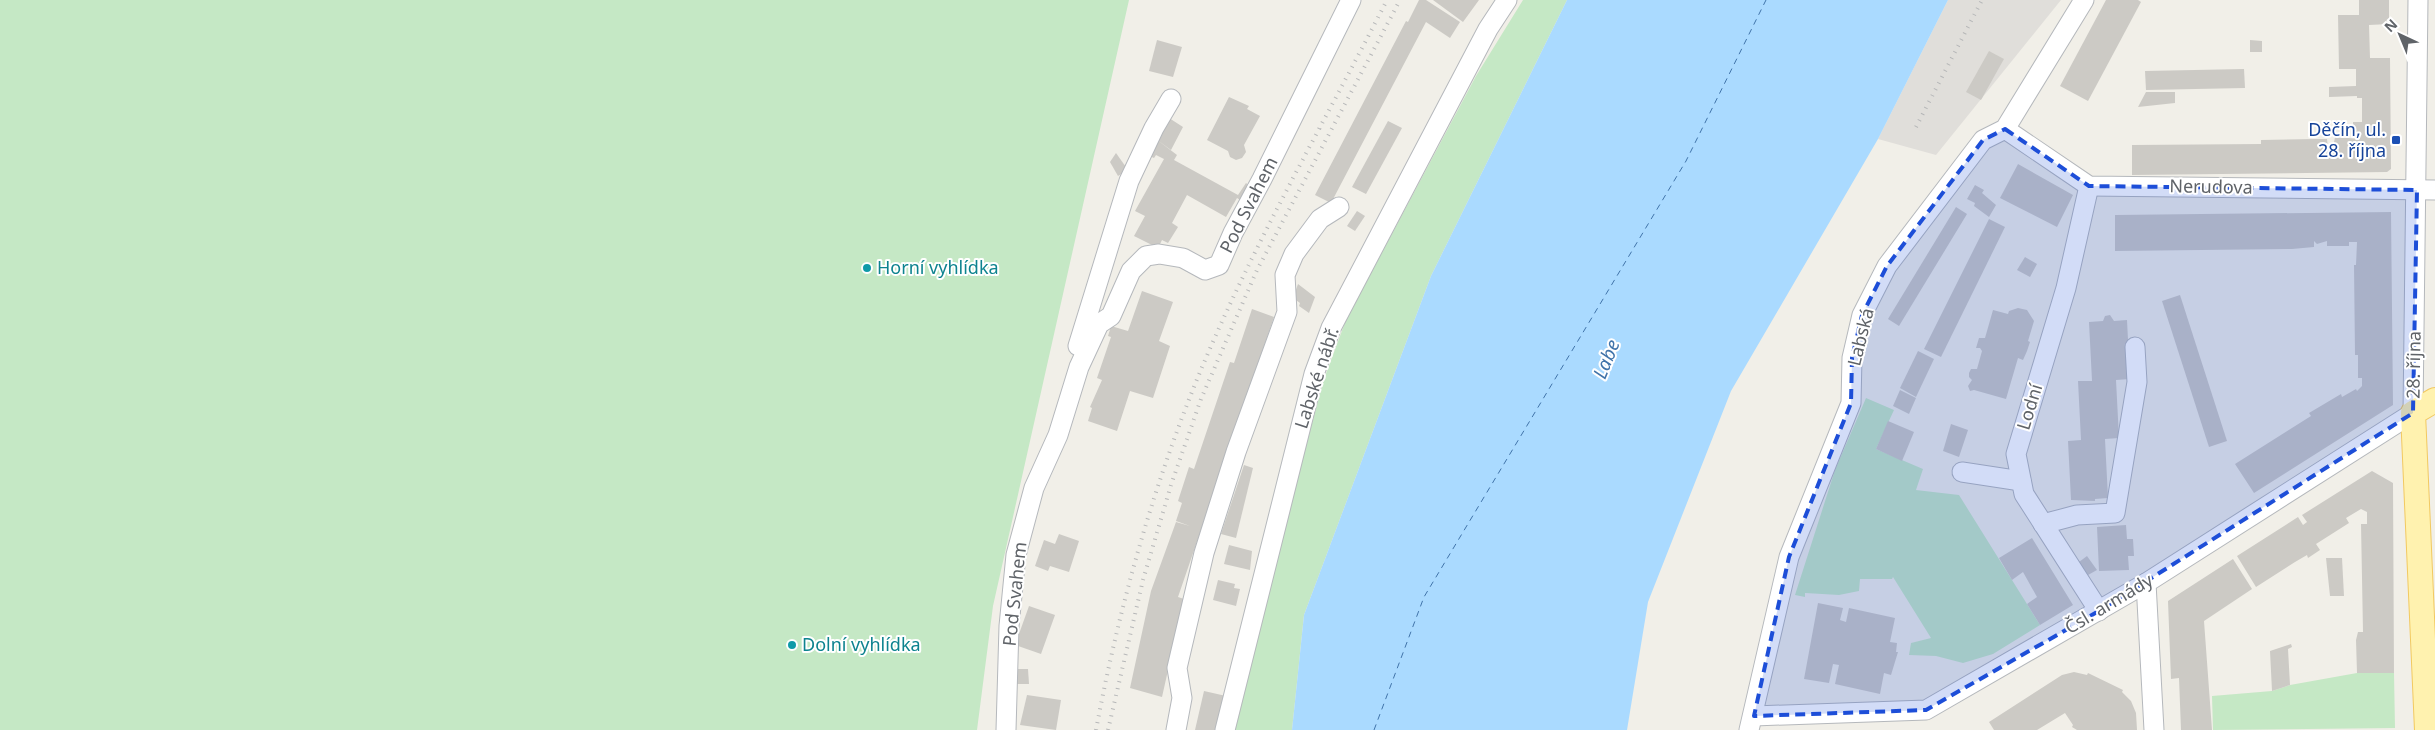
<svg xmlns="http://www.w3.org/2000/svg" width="2435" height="730" font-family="'Noto Sans',sans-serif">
  <rect width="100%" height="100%" fill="#f1efe8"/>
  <!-- industrial -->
  <path fill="#e0deda" d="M1948,0H2061L1936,155L1878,139Z"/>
  <!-- green -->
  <g fill="#c5e8c5">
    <path d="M0,0H1129L993,606L977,730H0Z"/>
    <path d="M1523,0H1567L1431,276L1304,615L1292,730H1233L1257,627L1324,379L1346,320L1476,76Z"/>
    <path d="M1866,398L1894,410L1876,449L1923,469L1916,490L1959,495L2040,625L1993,654L1963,663L1936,656L1909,655L1911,643L1931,638L1893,577L1892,579H1860L1859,591L1839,595L1805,593V597L1795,595L1835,470Z"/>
    <path d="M2357,673H2394L2395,728L2213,730L2212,696L2272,691L2290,685Z"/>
  </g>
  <!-- water -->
  <path fill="#aadaff" d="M1567,0H1948L1878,139L1731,391L1648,602L1627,730H1292L1304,615L1431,276Z"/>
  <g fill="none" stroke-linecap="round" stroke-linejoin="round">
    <!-- ferry -->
    <path stroke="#4174aa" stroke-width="1" stroke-dasharray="6 5" stroke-linecap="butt" d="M1374,730L1424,597L1686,161L1766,0"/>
  </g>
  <!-- building -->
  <g fill="#cccac5">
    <path d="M1419,0H1426L1460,22L1450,38L1426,22L1331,203L1315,195L1406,21L1408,22Z"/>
    <path d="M1433,0H1479L1463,22Z"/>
    <path d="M2106,0H2138L2141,2L2088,101L2060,86Z"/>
    <path d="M2359,0H2389V24L2369,25L2370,58H2390L2391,169L2387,172L2132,175V145L2261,144V140L2315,139H2327L2328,148H2333L2335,137L2360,139L2358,133L2353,132V122H2362V98H2357V96L2329,97V87L2356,86V69H2339L2338,15H2359Z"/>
    <path d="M1157,40L1182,47L1173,77L1149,71Z"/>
    <path d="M2250,40L2262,41V52H2250Z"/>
    <path d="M1989,51L2004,59L1981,100L1966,92Z"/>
    <path d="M2244,69L2245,88L2146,90L2145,71Z"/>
    <path d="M2146,92H2175V103L2138,107Z"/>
    <path d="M1229,97L1249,106L1247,109L1260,116L1244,145L1246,152L1242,158L1236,160L1230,157L1228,151L1207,140Z"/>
    <path d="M1169,118L1183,127L1171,150L1156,139L1177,155L1174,160L1238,195L1246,183L1254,190L1245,203L1237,198L1226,217L1187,195L1172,223L1178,227L1168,243L1162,240L1158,248L1134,236L1145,216L1135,211L1164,159L1156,155L1154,158L1145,154Z"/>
    <path d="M1388,121L1402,128L1366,194L1352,187Z"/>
    <path d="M1116,153L1128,170L1118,176L1110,162Z"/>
    <path d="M2018,164L2073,195L2057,227L2000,198Z"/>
    <path d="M1975,185L1984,190L1982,193L1996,205L1989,217L1974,206L1975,203L1967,199Z"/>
    <path d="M1956,207L1967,214L1899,326L1888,319Z"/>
    <path d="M1357,211L1365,216L1355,231L1347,226Z"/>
    <path d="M2391,212L2393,405L2254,493L2235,464L2311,416L2309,413L2341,394L2342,397L2356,389L2357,391L2362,386V378H2358V355H2355L2354,265H2356L2357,242H2349V246H2327V241L2317,244L2314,241V247L2292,249L2115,251V215Z"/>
    <path d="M1989,219L2005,227L1941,357L1924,349Z"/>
    <path d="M2025,257L2037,264L2030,277L2017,270Z"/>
    <path d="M1298,284L1315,297L1309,313L1299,306L1300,303L1293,298Z"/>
    <path d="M1142,291L1173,302L1159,341L1170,346L1153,398L1130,391L1117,431L1088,421L1092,408L1090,407L1102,380L1097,378L1111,337L1108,336L1111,326L1128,331Z"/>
    <path d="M2180,295L2227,441L2209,447L2162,301Z"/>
    <path d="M2018,308L2027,310L2034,321L2028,341L2030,342L2027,351L2023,360L2018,358L2006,399L1974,390L1970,391L1968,386L1972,380L1969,377V373L1971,369H1977L1982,351L1980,348H1976L1979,338H1985L1993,310L2008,314L2009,311Z"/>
    <path d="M1252,309L1274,317L1178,597L1184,599L1162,697L1130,688L1151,591L1176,522L1190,526L1176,521L1182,503L1178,501L1189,467L1194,469L1230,362L1234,363Z"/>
    <path d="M2110,315L2114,321L2127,320L2130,379L2116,380L2119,438L2105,439L2108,498L2095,499V501L2071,500L2068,441L2081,440L2078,381H2092L2089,322L2103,321L2105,316Z"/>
    <path d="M1918,351L1934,359L1916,397L1900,388Z"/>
    <path d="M1900,390L1916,398L1909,414L1893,406Z"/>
    <path d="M1888,421L1914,432L1902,461L1876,449Z"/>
    <path d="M1951,424L1968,430L1959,457L1943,451Z"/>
    <path d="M1244,465L1253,468L1236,538L1221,534Z"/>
    <path d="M2372,471L2393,483L2394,673H2357L2356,640L2358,632H2363L2361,524H2367V512L2361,509L2346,518L2349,523L2316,544L2320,550L2308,558L2307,555L2295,562L2256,587L2237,556L2298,517L2303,525L2307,522L2302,515Z"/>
    <path d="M2126,525L2127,539H2133L2134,556H2128L2129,570L2099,571L2097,527Z"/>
    <path d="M1059,534L1079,541L1069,572L1050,566L1048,571L1035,566L1044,540L1055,544Z"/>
    <path d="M2032,538L2073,605L2040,625L2027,604L2037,597L2023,572L2012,580L1999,558Z"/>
    <path d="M1229,545L1252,551L1250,570L1224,564Z"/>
    <path d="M2087,556L2097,570L2088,575L2079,562Z"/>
    <path d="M2326,558H2342L2344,596H2330Z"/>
    <path d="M2233,559L2252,589L2204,621L2212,730H2181L2179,678L2171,679L2168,601Z"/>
    <path d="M1218,580L1235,584L1234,588L1240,589L1236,606L1213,600Z"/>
    <path d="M1818,603L1843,608L1840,620L1846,622L1849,608L1895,618L1890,642L1897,643L1896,652H1898L1891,675L1884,673L1880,694L1835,684L1839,665L1833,664L1829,683L1804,679Z"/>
    <path d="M1029,606L1055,615L1041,654L1015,645Z"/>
    <path d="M2291,644L2292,647L2288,649L2290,685L2272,691L2270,651Z"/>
    <path d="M1013,669H1028L1029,684H1013Z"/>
    <path d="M2074,672L2087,675L2088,673L2123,690L2122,692L2131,701L2136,713L2137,730H2077L2072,727L2073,725L2065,713L2037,730H1994L1989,722L2062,675Z"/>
    <path d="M1204,691L1226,696L1218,730H1195Z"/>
    <path d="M1027,695L1061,700L1056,730L1020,725Z"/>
  </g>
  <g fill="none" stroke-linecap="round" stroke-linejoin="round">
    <defs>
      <g id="minor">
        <path d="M2005,129L2089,186L2435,190"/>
        <path d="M2089,186L2066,288L2016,454L2024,494L2099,611"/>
        <path d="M1078,346L1129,181L1154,128L1171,99"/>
        <path d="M1962,472L2021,481"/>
        <path d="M2043,524L2077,515L2115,513L2137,382L2135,347"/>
        <path d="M2146,583L2154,730"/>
        <path d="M1754,716L1926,710L2146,583L2413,413L2418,0"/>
        <path d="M1006,730L1009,626L1016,555L1034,488L1058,435L1079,367L1099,324L1111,316L1131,271L1146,256L1159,254L1183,258L1205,270L1219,265L1233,233L1262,179L1351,0"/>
        <path d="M1176,730L1182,698L1177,668L1204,553L1236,452L1287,312L1285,275L1294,254L1320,219L1339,207"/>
        <path d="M1225,730L1314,374L1331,328L1488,29L1507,0"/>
        <path d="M1749,730L1789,557L1851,403L1852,358L1862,315L1887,266L1983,140L2005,129L2084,0"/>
      </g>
      <path id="major" d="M2427,730L2413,413L2435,400"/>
    </defs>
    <!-- minor casing -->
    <use href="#minor" stroke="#b5b8bc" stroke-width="21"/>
    <!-- major casing -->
    <use href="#major" stroke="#f2c960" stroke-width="26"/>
    <!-- minor -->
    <use href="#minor" stroke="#fff" stroke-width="19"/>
    <!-- major -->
    <use href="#major" stroke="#fff2af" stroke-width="24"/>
    <!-- rail -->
    <g stroke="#b6b7b8" stroke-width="4" stroke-dasharray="1 6" stroke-linecap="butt">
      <path d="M1916,127L1982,0"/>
      <path d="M1096,730C1117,618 1147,508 1188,402C1242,263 1319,133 1387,0"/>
      <path d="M1108,730L1143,580L1171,485L1201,399L1257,270L1400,0"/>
    </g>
  </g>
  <!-- marked area -->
  <path fill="#1d4ed8" fill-opacity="0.2" stroke="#1d4ed8" stroke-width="4" stroke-dasharray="10 6" stroke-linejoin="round" d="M2005,129L2089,186L2417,190L2413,413L2099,611L1926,710L1754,716L1789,557L1851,403L1852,358L1862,315L1887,266L1983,140Z"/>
  <!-- markers -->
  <rect fill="#1a4fb4" stroke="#fff" stroke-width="2" x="2391" y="135" width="10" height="10" rx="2.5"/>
  <g fill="#0f9aa8" stroke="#fff" stroke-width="2">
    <circle cx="867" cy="268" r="5"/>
    <circle cx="792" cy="645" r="5"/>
  </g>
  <g text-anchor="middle" stroke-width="4" stroke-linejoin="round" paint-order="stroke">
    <!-- transit labels -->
    <g font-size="18" fill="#164399" stroke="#fff" text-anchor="end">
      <text x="2386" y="136">Děčín, ul.<tspan x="2386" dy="21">28. října</tspan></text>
    </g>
    <!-- street labels -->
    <g font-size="18" fill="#5f6368" stroke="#fff">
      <text transform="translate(2211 187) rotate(1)" y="6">Nerudova</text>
      <text transform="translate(1249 205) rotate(-63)" y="6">Pod Svahem</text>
      <text transform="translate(1861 337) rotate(-76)" y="6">Labská</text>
      <text transform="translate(2414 365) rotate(-89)" y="6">28. října</text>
      <text transform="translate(1317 378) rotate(-72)" y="6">Labské nábř.</text>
      <text transform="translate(2030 407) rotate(-73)" y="6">Lodní</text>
      <text transform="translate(1015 594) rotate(-84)" y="6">Pod Svahem</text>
      <text transform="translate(2109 604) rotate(-31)" y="6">Čsl. armády</text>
    </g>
    <!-- culture labels -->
    <g font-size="18" fill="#0d838f" stroke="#fff" text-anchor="start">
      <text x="877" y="274">Horní vyhlídka</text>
      <text x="802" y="651">Dolní vyhlídka</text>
    </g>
    <!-- water labels -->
    <g font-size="19" font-style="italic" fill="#4174aa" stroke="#fff">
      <text transform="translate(1606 359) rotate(-68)" y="7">Labe</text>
    </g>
  </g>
  <!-- north arrow -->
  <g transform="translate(2400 35) rotate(316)" stroke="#ffffff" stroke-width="4" paint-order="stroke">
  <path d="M0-4L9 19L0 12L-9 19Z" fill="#5f6368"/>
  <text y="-8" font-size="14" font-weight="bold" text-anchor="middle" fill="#5f6368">N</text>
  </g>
</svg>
